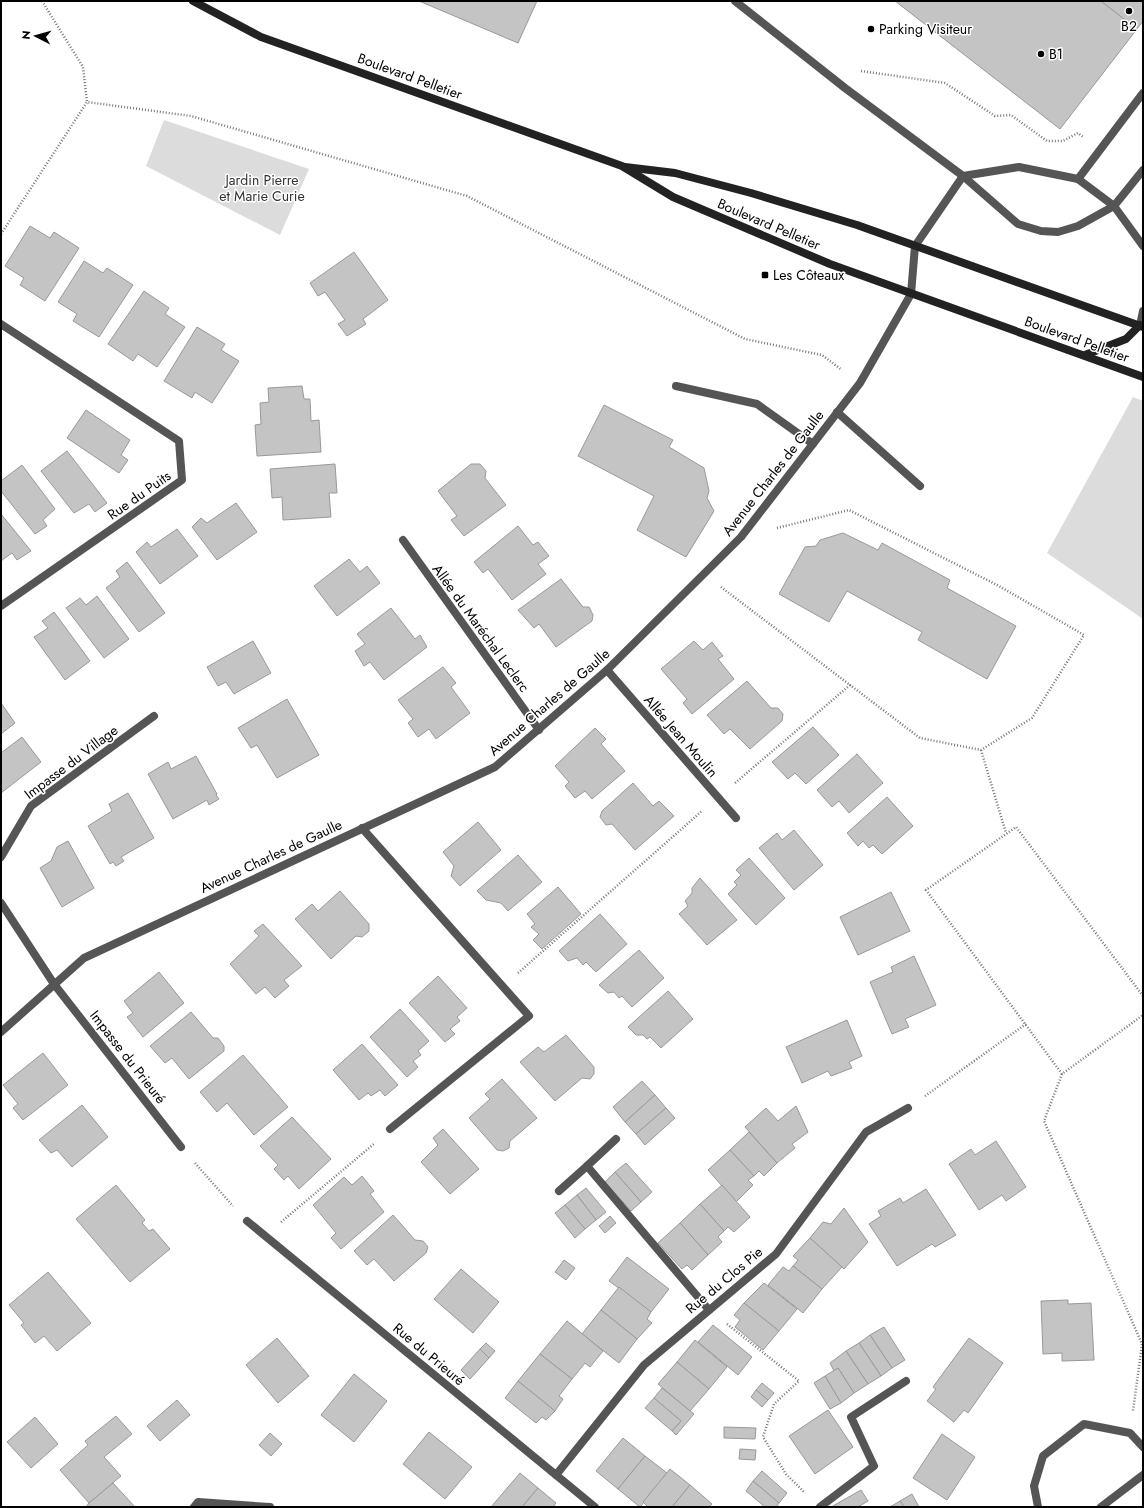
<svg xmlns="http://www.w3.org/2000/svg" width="1144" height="1508" font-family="Jost,sans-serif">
  <rect width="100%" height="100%" fill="#fff"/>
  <!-- green -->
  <g fill="#dcdcdc">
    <path d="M164,120L309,169L280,235L146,166Z"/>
    <path d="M1133,397L1143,401V619L1047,553Z"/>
  </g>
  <!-- building -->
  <g fill="#c4c4c4" stroke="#999">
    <path d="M419,1H537L518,43Z"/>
    <path d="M895,1H1101L1137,29L1060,129Z"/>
    <path d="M1101,1H1143V21L1137,29Z"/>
    <path d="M30,226L50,238L54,232L79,248L45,301L20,285L24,278L5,266Z"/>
    <path d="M354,252L388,300L363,319L366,324L347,336L338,324L345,320L325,292L318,296L310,283Z"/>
    <path d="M84,261L103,273L107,268L133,285L99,337L73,321L77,314L58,302Z"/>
    <path d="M144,291L169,308L165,314L185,327L157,367L138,354L133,361L108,344Z"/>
    <path d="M197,327L225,344L221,350L239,361L212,403L195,392L192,398L164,381Z"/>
    <path d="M302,386L304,399H310L311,421L319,420L321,452L257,456L255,425L261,424L260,403L269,402L268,388Z"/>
    <path d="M604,405L673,440L669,447L704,468L709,491L707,498L714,511L686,557L637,530L654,496L578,456Z"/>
    <path d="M86,410L130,440L121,455L128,460L119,473L67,438Z"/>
    <path d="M67,451L107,503L95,512L89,504L74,513L41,471Z"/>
    <path d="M335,464L337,493H329L331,517L283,520L282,497L272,498L270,469Z"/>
    <path d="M471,464H480L486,471L485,478L506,505L464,536L451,520L457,516L438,491Z"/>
    <path d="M22,465L55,509L43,520L47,526L35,534L1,491V481Z"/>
    <path d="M236,503L257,532L217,560L192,527L201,518L207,523Z"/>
    <path d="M1,514L31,551L17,560L12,553L1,561Z"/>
    <path d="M518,526L533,545L538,542L549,556L538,564L546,574L512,600L488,569L483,573L474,562Z"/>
    <path d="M177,529L198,556L160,584L136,552L147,542L151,547Z"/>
    <path d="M843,533L878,550L882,543L950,580L947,588L1016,626L987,679L918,640L922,632L847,591L829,622L779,594L805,547L816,546L820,540Z"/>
    <path d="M349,559L360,572L367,566L380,583L337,616L314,586Z"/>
    <path d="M127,562L165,613L139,632L106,588L120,577L116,571Z"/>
    <path d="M561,579L583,607H589L593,615L592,621L556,647L539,624L534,628L518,610Z"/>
    <path d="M97,596L129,639L104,658L66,608L80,598L86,605Z"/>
    <path d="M391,608L415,639L420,635L427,647L384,680L370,662L364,666L355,651L365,644L357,634Z"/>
    <path d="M54,612L90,661L65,680L34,637L48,628L42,621Z"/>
    <path d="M253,641L271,673L234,694L226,682L218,686L207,667Z"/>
    <path d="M694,641L703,650L712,642L723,656L718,659L734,679L692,714L683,703L687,699L661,669Z"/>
    <path d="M443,667L456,683L451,687L470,713L436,739L429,729L418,737L408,723L413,719L398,700Z"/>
    <path d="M747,681L771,708H778L783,714L782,721L750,749L730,729L724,734L707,715Z"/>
    <path d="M287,699L319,755L277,778L257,745L251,748L238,728Z"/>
    <path d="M1,703L15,723L1,734Z"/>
    <path d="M813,727L839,755L806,784L795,773L788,779L772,762Z"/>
    <path d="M595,728L606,739L601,744L625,771L592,799L585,791L575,798L565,786L569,782L555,766Z"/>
    <path d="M22,737L41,762L1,793V753Z"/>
    <path d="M857,754L883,783L849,813L839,801L832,807L817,790Z"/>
    <path d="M196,756L217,794L216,795L219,799L209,805L207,800L173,819L148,774L168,762L171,769Z"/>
    <path d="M633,783L653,806L659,801L674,816L635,850L612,824L606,825L600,817L602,811Z"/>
    <path d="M128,793L154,838L121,857L124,861L116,866L113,862L110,864L88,826L112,811L109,804Z"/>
    <path d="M887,797L913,826L882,854L873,845L869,848L863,841L858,846L847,833Z"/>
    <path d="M478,822L501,850L460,886L451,876L454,866L443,852Z"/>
    <path d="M794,830L823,865L794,890L759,848L777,833L782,840Z"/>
    <path d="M68,841L94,888L62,907L40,868L51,861L57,847Z"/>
    <path d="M518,855L542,882L508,911L501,903L486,900L477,891Z"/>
    <path d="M749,858L785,898L756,925L728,894L737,885L734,882L741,875L736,870Z"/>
    <path d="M700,878L737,920L707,945L679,914L688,906L685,901L692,893V888Z"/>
    <path d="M558,887L581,914L542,949L533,940L539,934L531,927L535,924L527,914Z"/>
    <path d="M340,891L369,924V931L362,937L356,936L331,959L295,919L312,904L318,911Z"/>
    <path d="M891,892L910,931L858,955L840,917Z"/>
    <path d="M600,914L627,944L596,972L586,962L583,965L577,958L568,961L559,951Z"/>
    <path d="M263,924L302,966L284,980L289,986L275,998L265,987L256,994L230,964L259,936L254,931Z"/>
    <path d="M639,950L664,978L632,1007L622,996L619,998L614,992L608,993L599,985Z"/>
    <path d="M914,956L936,1005L905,1019L909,1027L892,1034L870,982L893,972L891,967Z"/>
    <path d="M159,972L184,1003L143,1037L127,1017L133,1013L124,1001Z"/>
    <path d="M438,976L467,1008L457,1017L460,1021L450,1029L455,1034L445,1042L409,1003Z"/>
    <path d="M668,991L693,1019L661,1048L650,1037L647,1039L643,1035H636L628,1027Z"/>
    <path d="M400,1009L429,1041L418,1051L421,1055L413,1061L418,1067L407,1077L370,1037Z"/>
    <path d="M191,1012L213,1038H218L224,1046V1051L189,1079L172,1058L165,1063L150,1046Z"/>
    <path d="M847,1020L862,1056L849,1062L852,1068L831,1076L828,1071L802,1083L786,1047Z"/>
    <path d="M566,1035L594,1067V1074L590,1079L582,1078L555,1101L520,1062L538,1047L544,1052Z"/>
    <path d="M362,1044L398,1085L385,1096L380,1090L371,1096L368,1093L359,1100L333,1070Z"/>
    <path d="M43,1053L68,1085L23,1120L13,1108L18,1104L3,1085Z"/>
    <path d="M243,1055L288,1107L254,1135L227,1103L217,1112L200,1092Z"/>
    <path d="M502,1079L537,1118L510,1141L509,1148L503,1151L497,1150L469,1118L490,1099L485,1094Z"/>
    <path d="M642,1081L655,1095L625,1122L613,1107Z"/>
    <path d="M655,1095L666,1108L636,1134L625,1122Z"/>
    <path d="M82,1105L108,1137L72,1167L57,1150L51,1153L39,1140Z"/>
    <path d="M796,1106L808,1132L792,1144L795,1148L777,1163L745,1127L766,1108L778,1121Z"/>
    <path d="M666,1108L675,1118L645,1145L636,1134Z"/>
    <path d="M292,1117L331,1159L299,1189L288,1176L284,1180L274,1169L278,1165L260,1146Z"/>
    <path d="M443,1129L479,1169L450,1194L421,1162L438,1145L433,1138Z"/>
    <path d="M749,1132L777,1163L764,1176L759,1171L754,1176L730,1150Z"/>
    <path d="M996,1141L1026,1187L1006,1201L1002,1195L979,1210L949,1164L971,1149L975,1155Z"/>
    <path d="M730,1150L754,1176L748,1180L753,1185L736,1202L708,1170Z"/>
    <path d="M626,1163L652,1192L641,1202L615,1172Z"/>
    <path d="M615,1172L641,1202L631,1211L605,1182Z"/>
    <path d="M362,1176L374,1191L370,1194L384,1212L341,1249L331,1238L336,1233L313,1205L344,1177L352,1185Z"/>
    <path d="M116,1185L145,1220L142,1223L149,1231L153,1229L170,1249L130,1282L76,1219Z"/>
    <path d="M722,1185L750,1217L734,1232L728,1227L724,1231L700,1204Z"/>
    <path d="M586,1188L606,1212L596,1220L577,1195Z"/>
    <path d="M926,1189L956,1235L935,1247L932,1244L897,1266L869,1224L881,1216L878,1211L900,1198L903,1203Z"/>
    <path d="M577,1195L596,1220L585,1229L565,1205Z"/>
    <path d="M700,1204L724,1231L718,1237L722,1242L708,1255L680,1223Z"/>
    <path d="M565,1205L585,1229L575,1238L555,1213Z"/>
    <path d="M844,1208L868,1242L844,1269L810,1238L823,1222L831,1224Z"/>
    <path d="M393,1215L415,1240L423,1241L428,1247L426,1253L394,1281L374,1259L367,1265L354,1251Z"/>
    <path d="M610,1216L616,1223L605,1233L599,1226Z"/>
    <path d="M680,1223L708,1255L692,1270L687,1265L682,1269L658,1243Z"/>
    <path d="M810,1238L842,1267L822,1289L793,1266L798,1260L793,1256Z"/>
    <path d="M627,1257L669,1289L651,1312L609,1281Z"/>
    <path d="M564,1260L575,1268L566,1280L555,1272Z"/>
    <path d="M793,1266L822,1289L803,1313L768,1285L783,1267L789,1271Z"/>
    <path d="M461,1269L499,1302L473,1333L434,1299Z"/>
    <path d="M48,1272L91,1323L57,1351L44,1336L35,1343L21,1325L24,1323L9,1305Z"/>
    <path d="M764,1283L797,1309L779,1331L744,1303Z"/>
    <path d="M619,1287L651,1312L647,1319L652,1323L637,1339L601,1310Z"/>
    <path d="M1068,1300V1304L1091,1303L1094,1360L1062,1361V1353L1043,1354L1041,1301Z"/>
    <path d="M744,1303L779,1331L763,1350L735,1327L740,1320L734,1315Z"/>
    <path d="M601,1310L637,1339L619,1363L582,1334Z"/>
    <path d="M567,1321L603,1351L590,1367L585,1363L572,1379L540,1354Z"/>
    <path d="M713,1325L752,1357L738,1375L698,1342Z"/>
    <path d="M884,1327L905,1360L892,1368L870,1335Z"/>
    <path d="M870,1335L892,1368L881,1376L859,1343Z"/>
    <path d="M277,1338L309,1376L278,1403L246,1365Z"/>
    <path d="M969,1338L1003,1363L968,1413L964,1410L954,1422L927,1401L936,1389L933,1387Z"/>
    <path d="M695,1340L727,1367L709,1389L677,1362Z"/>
    <path d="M486,1343L495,1351L489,1358L480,1349Z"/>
    <path d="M859,1343L881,1376L868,1384L846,1351Z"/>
    <path d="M480,1349L489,1358L470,1379L461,1370Z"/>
    <path d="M846,1351L868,1384L854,1393L838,1368L834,1371L830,1363Z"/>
    <path d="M540,1354L572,1379L559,1396L563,1399L555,1411L518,1381Z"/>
    <path d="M677,1362L709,1389L690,1411L658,1384Z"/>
    <path d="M838,1368L854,1393L841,1403L825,1376Z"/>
    <path d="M354,1374L387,1401L354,1442L321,1415Z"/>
    <path d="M825,1376L841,1403L830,1409L814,1383Z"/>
    <path d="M518,1381L555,1411L546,1420L542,1417L536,1423L505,1398Z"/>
    <path d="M762,1383L774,1393L768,1400L756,1390Z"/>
    <path d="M662,1388L694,1414L676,1435L672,1431L681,1421L654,1398Z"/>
    <path d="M756,1390L768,1400L762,1407L751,1397Z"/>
    <path d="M654,1398L681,1421L672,1431L645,1408Z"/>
    <path d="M177,1400L190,1415L160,1441L147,1426Z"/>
    <path d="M828,1410L853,1447L815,1474L789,1436Z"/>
    <path d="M116,1416L132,1434L104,1457L121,1476L89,1503L60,1470L88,1445L85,1441Z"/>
    <path d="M35,1417L58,1444L31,1468L7,1442Z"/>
    <path d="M724,1427L756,1428L755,1439L724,1438Z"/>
    <path d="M429,1432L472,1467L445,1499L403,1464Z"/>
    <path d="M270,1433L282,1444L271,1456L259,1445Z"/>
    <path d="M942,1434L975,1457L947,1500L913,1478Z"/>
    <path d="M623,1438L645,1456L618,1489L596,1471Z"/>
    <path d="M740,1449L756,1450L755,1460L739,1459Z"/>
    <path d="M645,1456L667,1473L640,1507L618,1489Z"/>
    <path d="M670,1469L690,1485L672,1507H648L643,1502Z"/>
    <path d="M762,1471L787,1493L779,1503L753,1481Z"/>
    <path d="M520,1473L538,1488L522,1507H491Z"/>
    <path d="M753,1481L779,1503L776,1507H765L746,1491Z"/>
    <path d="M113,1483L135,1507H86L89,1503Z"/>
    <path d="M690,1485L712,1504L709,1507H672Z"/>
    <path d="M538,1488L556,1503L553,1507H522Z"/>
    <path d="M861,1490L868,1501L858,1507H831Z"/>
    <path d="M912,1494L919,1507H904L900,1501Z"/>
    <path d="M900,1501L904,1507H890Z"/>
  </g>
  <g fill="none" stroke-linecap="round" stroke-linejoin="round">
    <!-- path -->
    <g stroke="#777" stroke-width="2.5" stroke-dasharray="1 2" stroke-linecap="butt">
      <path d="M42,1L83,67L87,102"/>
      <path d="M861,71L945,83L995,116L1011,115L1047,141H1063L1078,133L1083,137"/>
      <path d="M1,234L87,102L191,116L467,196L745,339L822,355L842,370"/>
      <path d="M777,528L849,510L999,586L1084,635L1032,718L981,750L920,738L850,685"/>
      <path d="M721,587L850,685L735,783"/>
      <path d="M981,750L1006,833"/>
      <path d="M518,973L702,811"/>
      <path d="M1143,996L1016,827L926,890L1062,1074L1143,1015"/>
      <path d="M1062,1074L1044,1121L1142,1344L1133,1411"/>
      <path d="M925,1096L1026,1024"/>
      <path d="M195,1163L233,1206"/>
      <path d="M281,1222L375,1143"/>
      <path d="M727,1324L799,1381L774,1404L763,1437L786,1474L804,1492"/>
    </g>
    <!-- lane -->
    <g stroke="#555" stroke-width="8">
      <path d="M735,1L845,88L963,176L1018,224L1041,231L1058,232L1078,226L1114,206L1143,170"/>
      <path d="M1078,179L1143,93"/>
      <path d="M915,246L963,176L1019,167L1078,179L1114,206L1143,246"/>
      <path d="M1140,325L1143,311"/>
      <path d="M676,386L757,404L813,444"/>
      <path d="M837,412L920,486"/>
      <path d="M616,1139L587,1166L709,1310"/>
      <path d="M559,1191L587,1166"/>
      <path d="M194,1507L198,1502L270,1507"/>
      <path d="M820,1507L874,1466L851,1417L906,1381"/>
    </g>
    <!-- street -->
    <g stroke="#555" stroke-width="8">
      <path d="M1,324L179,441L182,480L1,606"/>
      <path d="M403,540L539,730"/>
      <path d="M607,670L736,818"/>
      <path d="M362,828L529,1016L390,1129"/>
      <path d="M1,857L31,806L154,716"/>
      <path d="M1,903L54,984L181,1147"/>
      <path d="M1,1032L84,958L495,767L607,670L741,537L860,383L911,294L915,246"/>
      <path d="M247,1221L595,1507"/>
      <path d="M556,1475L644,1365L776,1254L866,1132L908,1108"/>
      <path d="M1038,1507L1034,1486L1043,1456L1084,1424L1130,1433L1143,1447"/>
      <path d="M1101,1507L1143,1475"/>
    </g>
    <!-- secondary -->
    <g stroke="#222" stroke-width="8">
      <path d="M193,1L261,37L622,166L673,197L830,264L1143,377"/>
      <path d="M625,167L675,173L751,193L857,225L1143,327"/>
      <path d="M1085,355L1126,339L1140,325"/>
    </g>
  </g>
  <!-- markers -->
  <g fill="#000" stroke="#fff" stroke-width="1.5">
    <circle cx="1129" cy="11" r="4"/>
    <circle cx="871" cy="29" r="4"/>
    <circle cx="1041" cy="54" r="4"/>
    <rect x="761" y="271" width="8" height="8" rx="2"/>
  </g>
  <g text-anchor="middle" stroke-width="3" stroke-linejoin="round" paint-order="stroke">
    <!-- poi labels -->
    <g font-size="14" fill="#000" stroke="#fff" text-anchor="start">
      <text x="1129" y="31" text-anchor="middle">B2</text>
      <text x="879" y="34">Parking Visiteur</text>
      <text x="1049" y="59">B1</text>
      <text x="773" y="280">Les Côteaux</text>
    </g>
    <!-- street labels -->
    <g font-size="14" fill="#000" stroke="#fff">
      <text transform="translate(410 76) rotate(20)" y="5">Boulevard Pelletier</text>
      <text transform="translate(769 224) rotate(23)" y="5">Boulevard Pelletier</text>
      <text transform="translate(1077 339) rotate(20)" y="5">Boulevard Pelletier</text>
      <text transform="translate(773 473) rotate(-52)" y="5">Avenue Charles de Gaulle</text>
      <text transform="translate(139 495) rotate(-35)" y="5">Rue du Puits</text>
      <text transform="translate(481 628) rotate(54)" y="5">Allée du Maréchal Leclerc</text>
      <text transform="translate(549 702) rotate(-41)" y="5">Avenue Charles de Gaulle</text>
      <text transform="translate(681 736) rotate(49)" y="5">Allée Jean Moulin</text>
      <text transform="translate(71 762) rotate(-37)" y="5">Impasse du Village</text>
      <text transform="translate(271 856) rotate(-25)" y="5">Avenue Charles de Gaulle</text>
      <text transform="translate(128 1057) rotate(52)" y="5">Impasse du Prieuré</text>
      <text transform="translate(724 1280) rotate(-40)" y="5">Rue du Clos Pie</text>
      <text transform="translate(429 1354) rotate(40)" y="5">Rue du Prieuré</text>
    </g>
    <!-- park labels -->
    <g font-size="14" fill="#333" stroke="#fff">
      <text x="262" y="185">Jardin Pierre<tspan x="262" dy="16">et Marie Curie</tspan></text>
    </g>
  </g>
  <!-- border -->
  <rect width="1144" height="1508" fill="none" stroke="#000000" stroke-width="4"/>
  <!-- north arrow -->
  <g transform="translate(36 36) rotate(276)" stroke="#ffffff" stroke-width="3" paint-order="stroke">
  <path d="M0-3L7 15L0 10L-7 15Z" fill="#000000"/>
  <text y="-6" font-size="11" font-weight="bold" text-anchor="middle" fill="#000000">N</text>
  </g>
</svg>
